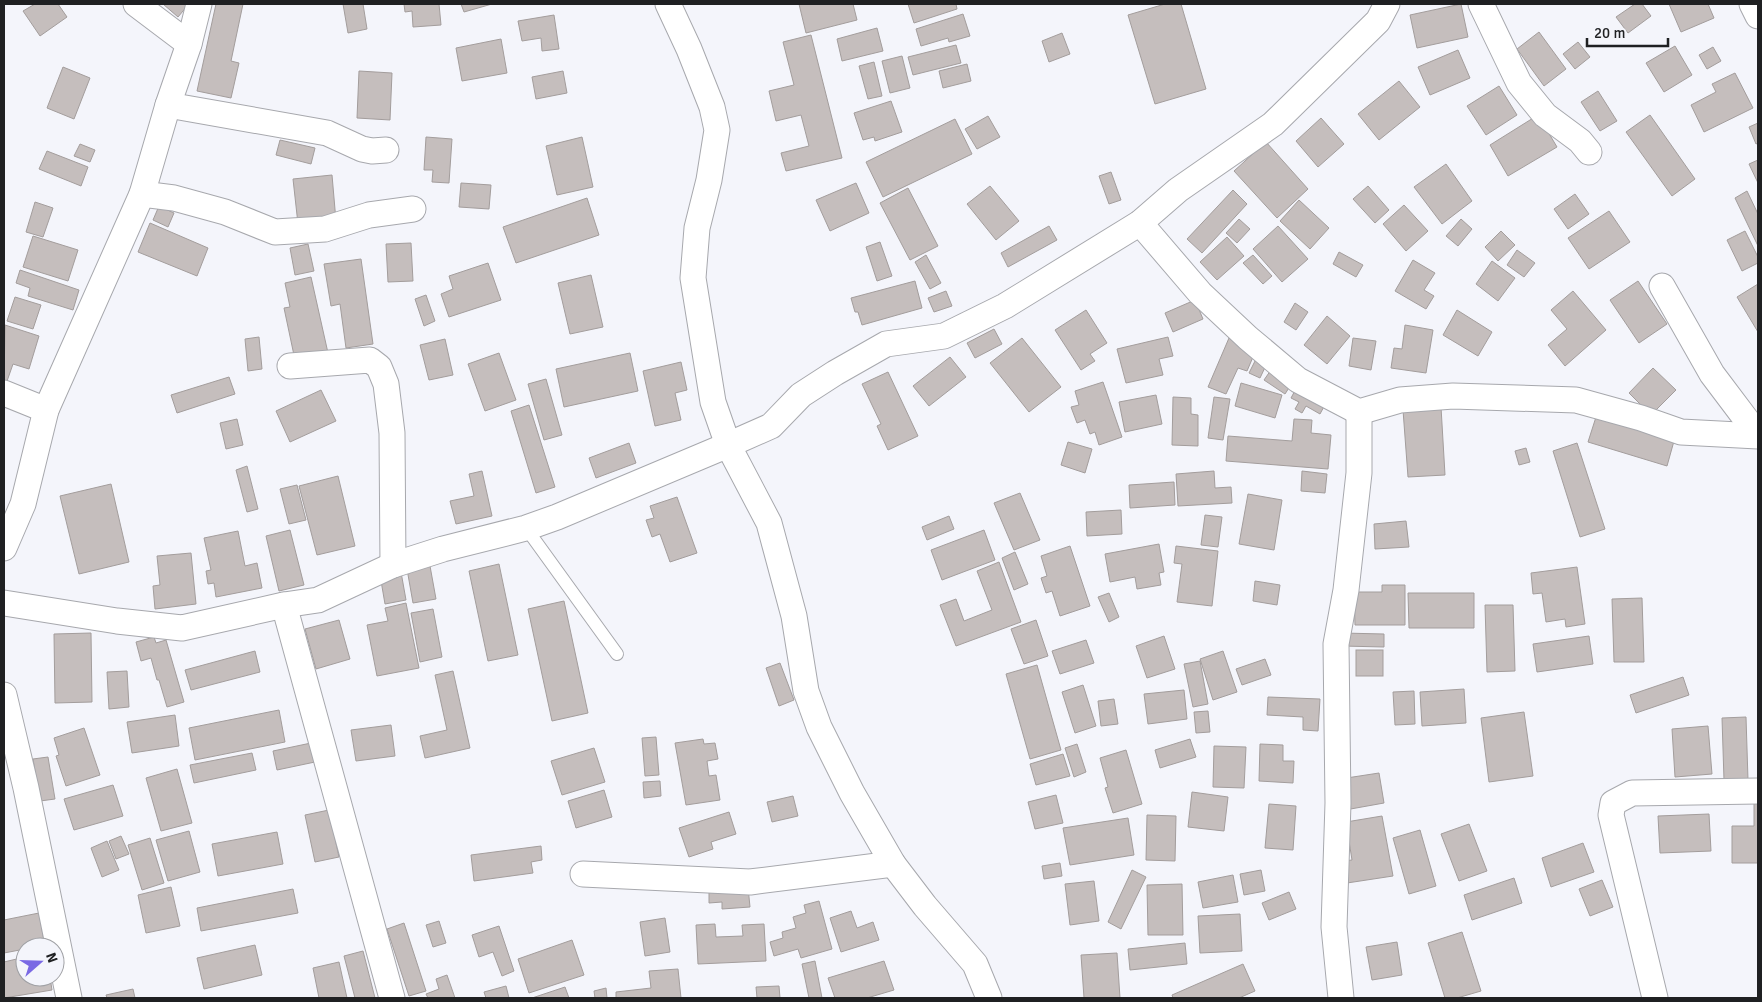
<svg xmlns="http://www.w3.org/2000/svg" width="1762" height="1002" font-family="Signika,sans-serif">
  <rect width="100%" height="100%" fill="#f4f5fb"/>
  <!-- building -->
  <g fill="#c5bebd" stroke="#a39d9c">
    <path d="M35,4H58L67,17L40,36L23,11Z"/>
    <path d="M163,4H186L188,5L178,17Z"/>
    <path d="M216,4H243L231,61L239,63L231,98L197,91Z"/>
    <path d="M343,4H363L367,29L348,33Z"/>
    <path d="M404,4H439L441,25L413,27L412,11L405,12Z"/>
    <path d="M461,4H492L464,12Z"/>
    <path d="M799,4H853L857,20L806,33Z"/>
    <path d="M908,4H956L957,9L914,23Z"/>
    <path d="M1165,4H1181L1206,89L1155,104L1128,15Z"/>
    <path d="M1461,4L1468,37L1417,48L1410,15Z"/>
    <path d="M1635,4H1642L1651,16L1628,33L1616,17Z"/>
    <path d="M1669,4H1708L1714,18L1681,32Z"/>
    <path d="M963,14L970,36L949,42L948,38L921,46L916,29Z"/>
    <path d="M554,15L559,49L542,51L541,38L522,41L518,21Z"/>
    <path d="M877,28L883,51L842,61L837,39Z"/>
    <path d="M1539,32L1566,69L1544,86L1517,49Z"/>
    <path d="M1062,33L1070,54L1049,62L1042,41Z"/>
    <path d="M811,35L842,158L786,171L781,153L809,146L801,115L776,121L769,91L794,85L783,42Z"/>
    <path d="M501,39L507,73L462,81L456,48Z"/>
    <path d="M1578,42L1590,57L1575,69L1563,54Z"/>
    <path d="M956,45L961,63L913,75L908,57Z"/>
    <path d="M1675,46L1692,75L1664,92L1646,63Z"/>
    <path d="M1713,47L1721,61L1707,69L1699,55Z"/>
    <path d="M1458,50L1470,78L1430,95L1418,67Z"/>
    <path d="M902,56L910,88L890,93L882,61Z"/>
    <path d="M874,62L882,96L868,99L859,66Z"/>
    <path d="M967,64L971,81L943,88L939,71Z"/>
    <path d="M63,67L90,78L74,119L47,108Z"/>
    <path d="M359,71L392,73L390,120L357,118Z"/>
    <path d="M563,71L567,93L536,99L532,77Z"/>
    <path d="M1735,73L1753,108L1704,132L1691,105L1716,92L1712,84Z"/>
    <path d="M1399,81L1420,107L1379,140L1358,114Z"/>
    <path d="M1499,86L1517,115L1486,135L1467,106Z"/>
    <path d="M1598,91L1617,121L1600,131L1581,102Z"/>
    <path d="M891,101L902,132L875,141L874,137L863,140L854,113Z"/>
    <path d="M1538,115L1557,147L1508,176L1490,145Z"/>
    <path d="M1650,115L1695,179L1672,196L1626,132Z"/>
    <path d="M988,116L1000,137L977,149L965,129Z"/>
    <path d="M1321,118L1344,144L1318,167L1296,141Z"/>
    <path d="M955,119L972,154L883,197L866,162Z"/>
    <path d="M1758,123V143L1756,144L1749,127Z"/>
    <path d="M426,137L452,139L449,183L432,182L433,170H424Z"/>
    <path d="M582,137L593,187L557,195L546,146Z"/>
    <path d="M280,140L315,148L311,164L276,155Z"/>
    <path d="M1266,142L1308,189L1277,218L1234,171Z"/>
    <path d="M80,144L95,150L90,162L74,156Z"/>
    <path d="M47,151L88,167L81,186L39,169Z"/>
    <path d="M1758,160V183L1749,164Z"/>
    <path d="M1446,164L1472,201L1442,224L1414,187Z"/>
    <path d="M1111,172L1121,200L1109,204L1099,176Z"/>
    <path d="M332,175L336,221L298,224L293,179Z"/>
    <path d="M461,183L491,185L489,209L459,207Z"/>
    <path d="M856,183L869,213L830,231L816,200Z"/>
    <path d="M990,186L1019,221L996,240L967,204Z"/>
    <path d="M1368,186L1389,210L1375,223L1353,199Z"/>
    <path d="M908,188L938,246L910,260L880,203Z"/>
    <path d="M1233,190L1247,204L1202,253L1187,239Z"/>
    <path d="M1747,191L1758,214V246L1735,198Z"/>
    <path d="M1575,194L1589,214L1568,229L1554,209Z"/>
    <path d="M587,198L599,235L516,263L503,227Z"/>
    <path d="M1299,200L1329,228L1310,249L1280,221Z"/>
    <path d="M35,202L53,208L43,237L26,232Z"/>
    <path d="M1404,205L1428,231L1406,251L1383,224Z"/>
    <path d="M159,206L174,213L168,227L153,220Z"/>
    <path d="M1609,211L1630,242L1589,269L1568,238Z"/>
    <path d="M1239,219L1250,229L1237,243L1226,233Z"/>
    <path d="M1461,219L1472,229L1458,246L1446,236Z"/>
    <path d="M150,223L208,248L197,276L138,252Z"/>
    <path d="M1049,226L1057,240L1008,267L1001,253Z"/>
    <path d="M1278,226L1308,259L1282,282L1253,249Z"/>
    <path d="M1501,231L1515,245L1498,261L1485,247Z"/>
    <path d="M1745,231L1758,257V263L1742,271L1727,240Z"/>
    <path d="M33,236L78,250L68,281L23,267Z"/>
    <path d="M1227,237L1244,256L1217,280L1200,262Z"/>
    <path d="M880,242L892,276L877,281L866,247Z"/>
    <path d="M411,243L413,281L388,282L386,244Z"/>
    <path d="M308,244L314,271L295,275L290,248Z"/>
    <path d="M1517,250L1535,263L1524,277L1507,265Z"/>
    <path d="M1339,252L1363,265L1356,277L1333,264Z"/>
    <path d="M926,255L941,283L930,289L915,262Z"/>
    <path d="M1253,255L1272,276L1263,284L1243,263Z"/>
    <path d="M361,259L373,344L346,348L340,304L331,306L324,264Z"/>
    <path d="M1413,260L1435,273L1424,290L1434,296L1426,309L1395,291Z"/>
    <path d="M1492,261L1515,278L1498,301L1476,284Z"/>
    <path d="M488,263L501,300L449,317L441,294L453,289L449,276Z"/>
    <path d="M20,270L79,290L73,310L28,296L30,288L16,283Z"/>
    <path d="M591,275L603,327L570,334L558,283Z"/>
    <path d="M311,277L328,353L295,360L284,308L290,307L285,283Z"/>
    <path d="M915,281L922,308L862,325L858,312H855L851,298Z"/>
    <path d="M1638,281L1667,324L1639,343L1610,300Z"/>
    <path d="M1758,284V332L1737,297Z"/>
    <path d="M946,291L952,306L934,312L928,298Z"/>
    <path d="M1573,291L1606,330L1565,366L1548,345L1567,329L1551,310Z"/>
    <path d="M426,295L435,321L424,326L415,299Z"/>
    <path d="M15,297L41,305L33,329L7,321Z"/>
    <path d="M1195,300L1203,319L1173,332L1165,313Z"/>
    <path d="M1295,303L1308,312L1296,330L1284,322Z"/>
    <path d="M1086,310L1107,343L1090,354L1095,361L1081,370L1055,330Z"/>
    <path d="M1457,310L1492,332L1478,356L1443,335Z"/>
    <path d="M1327,316L1350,336L1327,364L1304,345Z"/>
    <path d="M5,325L39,336L29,369L13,364L6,384H4Z"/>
    <path d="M1405,325L1433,330L1426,373L1391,368L1394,348L1402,349Z"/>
    <path d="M994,329L1002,344L975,358L967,343Z"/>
    <path d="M259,337L262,369L248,371L245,339Z"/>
    <path d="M1168,337L1173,356L1159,359L1163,375L1126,383L1117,349Z"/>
    <path d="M1022,338L1061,387L1029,412L990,363Z"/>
    <path d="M1229,338L1256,350L1247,371L1238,368L1226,394L1208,387Z"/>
    <path d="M1353,338L1376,341L1371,370L1349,366Z"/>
    <path d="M445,339L453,375L429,380L420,345Z"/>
    <path d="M499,353L516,400L485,411L468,364Z"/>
    <path d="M630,353L638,391L564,407L556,369Z"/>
    <path d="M950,357L966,377L929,406L913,386Z"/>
    <path d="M1257,357L1268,361L1260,378L1249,373Z"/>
    <path d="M681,362L687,390L675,393L681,420L655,426L643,371Z"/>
    <path d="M1273,367L1294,380L1285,394L1264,380Z"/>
    <path d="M1653,368L1676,390L1651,415L1629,393Z"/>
    <path d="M888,372L918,436L888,450L877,426L881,424L862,384Z"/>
    <path d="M229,377L235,394L177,413L171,395Z"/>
    <path d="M546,379L562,435L544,440L528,384Z"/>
    <path d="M1103,382L1122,437L1099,445L1095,432L1090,434L1085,420L1077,423L1071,407L1079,405L1075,391Z"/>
    <path d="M1241,383L1282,395L1275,418L1235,406Z"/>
    <path d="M1298,385L1327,401L1320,414L1306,406L1302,413L1295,409L1299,402L1291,398Z"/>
    <path d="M321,390L336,421L290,442L276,411Z"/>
    <path d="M1156,395L1162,424L1125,432L1119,402Z"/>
    <path d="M1173,397L1191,398V414L1198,415V446L1172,445Z"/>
    <path d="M1214,397L1230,399L1223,440L1208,438Z"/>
    <path d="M529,405L555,487L536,493L511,411Z"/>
    <path d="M1441,407L1445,475L1408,477L1403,410Z"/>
    <path d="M1596,417L1674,441L1667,466L1588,442Z"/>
    <path d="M237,419L243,445L226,449L220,423Z"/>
    <path d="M1294,419L1312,420L1311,433L1331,435L1328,469L1226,461L1228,436L1292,441Z"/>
    <path d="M1068,442L1092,449L1085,473L1061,465Z"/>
    <path d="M629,443L636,463L596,478L589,458Z"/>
    <path d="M1577,443L1605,529L1580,537L1553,451Z"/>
    <path d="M1526,448L1530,462L1519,465L1515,451Z"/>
    <path d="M247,466L258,509L247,512L236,470Z"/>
    <path d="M482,471L492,516L456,524L450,501L474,496L469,474Z"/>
    <path d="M1214,471L1215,488L1231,487L1232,503L1178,506L1176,474Z"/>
    <path d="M1302,471L1327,474L1325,493L1301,491Z"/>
    <path d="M338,476L355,546L317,555L299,486Z"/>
    <path d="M1174,482L1175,505L1130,508L1129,485Z"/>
    <path d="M111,484L129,562L79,574L60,496Z"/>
    <path d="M297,485L306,520L289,524L280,489Z"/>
    <path d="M1020,493L1040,540L1014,550L994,503Z"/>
    <path d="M1248,494L1282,500L1274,550L1239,544Z"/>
    <path d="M677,497L697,553L670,562L660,534L652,537L646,520L654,518L650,506Z"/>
    <path d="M1121,510L1122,534L1087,536L1086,512Z"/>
    <path d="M1205,515L1222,517L1218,547L1201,545Z"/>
    <path d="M949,516L954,529L927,540L922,527Z"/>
    <path d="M1406,521L1409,547L1375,549L1374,524Z"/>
    <path d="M290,530L304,585L279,591L266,536Z"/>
    <path d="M984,530L995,560L942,580L931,550Z"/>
    <path d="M238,531L245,566L257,563L262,588L216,597L214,583L208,584L206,571L211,570L204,538Z"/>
    <path d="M1159,544L1164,572L1159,573L1161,585L1137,589L1135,577L1110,582L1105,554Z"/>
    <path d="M1070,546L1090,606L1060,616L1052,591L1046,593L1041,578L1047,576L1041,556Z"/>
    <path d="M1176,546L1218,551L1212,606L1177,602L1182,564L1174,563Z"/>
    <path d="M1015,552L1028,584L1014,590L1002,558Z"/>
    <path d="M191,553L196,604L155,609L153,586L160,585L157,556Z"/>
    <path d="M999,562L1021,622L956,646L940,605L956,599L964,621L992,610L977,571Z"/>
    <path d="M499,564L518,655L488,661L469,571Z"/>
    <path d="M430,566L436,599L413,603L407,569Z"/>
    <path d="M1577,567L1585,624L1566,627L1565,619L1546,622L1542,593L1533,594L1531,573Z"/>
    <path d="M401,572L406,600L385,604L380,575Z"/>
    <path d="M1255,581L1280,585L1277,605L1253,601Z"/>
    <path d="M1382,585H1405V625H1355L1354,592H1382Z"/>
    <path d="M1109,593L1119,617L1109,622L1098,597Z"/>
    <path d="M1408,593H1474V628H1409Z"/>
    <path d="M1642,598L1644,662H1614L1612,599Z"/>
    <path d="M564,601L588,713L552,721L528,609Z"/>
    <path d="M406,603L419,668L377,676L367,625L388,621L385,608Z"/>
    <path d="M1485,605H1513L1515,671L1487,672Z"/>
    <path d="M433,609L442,657L420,662L411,613Z"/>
    <path d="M339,620L350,659L316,669L305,629Z"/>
    <path d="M1036,620L1048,656L1024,664L1011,629Z"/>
    <path d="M91,633L92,702L55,703L54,634Z"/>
    <path d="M1342,633L1384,634V647L1342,646Z"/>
    <path d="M1164,636L1175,669L1147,678L1136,646Z"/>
    <path d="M1589,636L1593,664L1537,672L1533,644Z"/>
    <path d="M154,637L156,643L166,640L184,702L167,707L159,680H157L151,658L141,661L136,642Z"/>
    <path d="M1086,640L1094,663L1060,674L1052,651Z"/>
    <rect x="1356" y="650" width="27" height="26"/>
    <path d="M255,651L260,672L191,690L185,670Z"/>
    <path d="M1223,651L1237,692L1213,700L1200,659Z"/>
    <path d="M1265,659L1271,675L1242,685L1236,669Z"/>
    <path d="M1200,661L1208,704L1193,707L1184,664Z"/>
    <path d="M780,663L794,700L779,706L766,668Z"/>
    <path d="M1037,665L1061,750L1030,759L1006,674Z"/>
    <path d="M127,671L129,707L109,709L107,672Z"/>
    <path d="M453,671L470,748L425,758L420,736L447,730L435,675Z"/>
    <path d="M1683,677L1689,695L1636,713L1630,695Z"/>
    <path d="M1083,685L1096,726L1075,733L1062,692Z"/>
    <path d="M1464,689L1466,723L1422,726L1420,692Z"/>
    <path d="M1184,690L1187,719L1148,724L1144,694Z"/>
    <path d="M1414,691L1415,724L1395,725L1393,692Z"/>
    <path d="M1268,697L1320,699L1318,731L1303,730V717L1267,715Z"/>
    <path d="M1114,699L1118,724L1101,726L1098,701Z"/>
    <path d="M279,710L285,742L195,760L189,728Z"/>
    <path d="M1208,711L1210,732L1196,733L1194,712Z"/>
    <path d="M1524,712L1533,776L1489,782L1481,718Z"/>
    <path d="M175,715L179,746L132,753L127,722Z"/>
    <path d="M1746,717L1748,780H1724L1722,718Z"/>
    <path d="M391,725L395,756L356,761L351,730Z"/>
    <path d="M1708,726L1712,774L1675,777L1672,729Z"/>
    <path d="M84,728L100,775L66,786L56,756L59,755L54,738Z"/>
    <path d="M656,737L659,775L645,776L642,738Z"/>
    <path d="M703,739L704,744L715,743L718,759L707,761L709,776L716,775L720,800L686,805L675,743Z"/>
    <path d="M1190,739L1196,757L1160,768L1155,750Z"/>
    <path d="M311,743L315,762L277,770L273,751Z"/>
    <path d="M1077,744L1086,772L1074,777L1065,748Z"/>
    <path d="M1260,744L1283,745V761H1294L1293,783L1259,781Z"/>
    <path d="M1214,746L1246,747L1244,788L1213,787Z"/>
    <path d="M594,748L605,782L562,795L551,761Z"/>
    <path d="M1126,750L1142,804L1113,813L1105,788L1108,787L1100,758Z"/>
    <path d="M252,753L256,770L194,783L190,765Z"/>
    <path d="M1063,754L1070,776L1036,785L1030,764Z"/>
    <path d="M48,757L55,799L40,801L33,759Z"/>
    <path d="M177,769L192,823L161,831L146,778Z"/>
    <path d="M1379,773L1384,803L1345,810L1340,779Z"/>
    <path d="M660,781L661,796L644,798L643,782Z"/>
    <path d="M113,785L123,816L74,830L64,799Z"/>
    <path d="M604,790L612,817L576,828L568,801Z"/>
    <path d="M1192,792L1228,797L1224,831L1188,827Z"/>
    <path d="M1056,795L1063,823L1035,829L1028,802Z"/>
    <path d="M793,796L798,816L772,822L767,802Z"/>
    <path d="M1754,801H1758V863H1732V826H1754Z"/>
    <path d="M1269,804L1296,806L1293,850L1265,848Z"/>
    <path d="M329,810L339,857L315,862L305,815Z"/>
    <path d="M729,812L736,834L711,842L713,849L689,857L679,828Z"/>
    <path d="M1709,814L1711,851L1660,853L1658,816Z"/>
    <path d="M1147,815L1176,816L1175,861L1146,860Z"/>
    <path d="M1382,816L1393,876L1347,883L1343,861L1352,860L1346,822Z"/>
    <path d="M1128,818L1134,855L1070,865L1063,828Z"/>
    <path d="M1469,824L1487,871L1459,881L1441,834Z"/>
    <path d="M1420,830L1436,886L1409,894L1393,838Z"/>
    <path d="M189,831L200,872L168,881L156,840Z"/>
    <path d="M277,832L283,864L218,876L212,844Z"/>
    <path d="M121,836L129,854L116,859L109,841Z"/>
    <path d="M150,838L164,883L142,890L128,845Z"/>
    <path d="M107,841L119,870L102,877L91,848Z"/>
    <path d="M1583,843L1594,872L1551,887L1542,858Z"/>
    <path d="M541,846L542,860L531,862L533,873L474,881L471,855Z"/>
    <path d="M1060,863L1062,876L1044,879L1042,866Z"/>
    <path d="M1132,870L1146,877L1121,929L1108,922Z"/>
    <path d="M1261,870L1265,891L1244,895L1240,874Z"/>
    <path d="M1233,875L1238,902L1203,908L1198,882Z"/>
    <path d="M1514,878L1522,903L1472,920L1464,895Z"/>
    <path d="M1602,880L1613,907L1590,916L1579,889Z"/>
    <path d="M1094,881L1099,921L1070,925L1065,884Z"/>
    <path d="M1182,884L1183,935H1148L1147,885Z"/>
    <path d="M171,887L180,926L146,933L138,895Z"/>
    <path d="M748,887L750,907L722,909V902L709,903V889Z"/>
    <path d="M293,889L298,913L201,931L197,908Z"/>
    <path d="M1289,892L1296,909L1269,920L1262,903Z"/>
    <path d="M819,901L832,949L801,958L798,949L774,956L770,942L783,938L782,932L796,928L793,917L806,913L804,905Z"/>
    <path d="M851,911L857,928L873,922L879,940L841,952L830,918Z"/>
    <path d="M39,913L45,946L25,947V949L4,953V920Z"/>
    <path d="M1240,914L1242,951L1200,953L1198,916Z"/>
    <path d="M665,918L670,952L645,956L640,922Z"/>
    <path d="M439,921L446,943L433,947L426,925Z"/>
    <path d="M404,923L426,991L409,996L387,929Z"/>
    <path d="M715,924L716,937L743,936L742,925L764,924L766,961L698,964L696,925Z"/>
    <path d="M499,926L514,971L502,976L493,952L479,957L472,935Z"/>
    <path d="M1462,932L1481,991L1457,998H1445L1428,943Z"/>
    <path d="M572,940L584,975L529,993L518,959Z"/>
    <path d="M1397,942L1402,975L1372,980L1366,947Z"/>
    <path d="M1185,943L1187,964L1130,970L1128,949Z"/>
    <path d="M255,945L262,975L204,989L197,958Z"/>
    <path d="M363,951L375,998H355L344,956Z"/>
    <path d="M1117,953L1120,998H1084L1081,955Z"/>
    <path d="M25,957V977H50L52,990L4,998V962Z"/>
    <path d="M815,961L822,998H809L802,964Z"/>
    <path d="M884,961L894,990L867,998H835L828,978Z"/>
    <path d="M339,962L347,998H319L313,968Z"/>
    <path d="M1243,964L1255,991L1239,998H1173L1172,995Z"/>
    <path d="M678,969L681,998H616V992L651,988L649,971Z"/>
    <path d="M447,975L455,998H428L426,994L439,989L436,979Z"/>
    <path d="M506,986L509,998H486L484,992Z"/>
    <path d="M779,986L780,998H757L756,987Z"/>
    <path d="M565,987L569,998H532Z"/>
    <path d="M606,988L607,998H595L594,991Z"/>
    <path d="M133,989L135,998H107L106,995Z"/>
  </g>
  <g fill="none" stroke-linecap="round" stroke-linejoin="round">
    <defs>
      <path id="service" d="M526,528L617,654"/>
      <g id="minor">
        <path d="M136,4L189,44"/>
        <path d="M668,4L689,49L712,107L717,130L709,180L697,228L693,278L713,402L728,445L769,523L794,616L806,691L819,727L852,793L893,864L925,906L975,964L989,998"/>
        <path d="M1481,4L1519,83L1545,115L1580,141L1589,152"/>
        <path d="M1752,4L1758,16"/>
        <path d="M168,105L327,133L362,149L372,151L386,150"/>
        <path d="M142,194L174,198L225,212L275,232L325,229L369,215L413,209"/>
        <path d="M1140,223L1200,293L1248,338L1298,380L1359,412L1400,400L1453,396L1576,400L1641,418L1681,432L1758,436"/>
        <path d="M1662,286L1712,374L1758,435"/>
        <path d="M290,366L370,360L379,367L386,384L392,433L393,565"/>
        <path d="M4,393L46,410"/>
        <path d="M4,548L23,504L46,410L142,194L168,105L189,44L199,4"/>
        <path d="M4,603L117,621L182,628L284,605L318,600L393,565L443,549L526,528L557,517L728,445L771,426L801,395L835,373L886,344L944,336L1005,306L1140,223L1178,190L1273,124L1378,21L1387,4"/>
        <path d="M284,605L392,998"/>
        <path d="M4,695L26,788L69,998"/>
        <path d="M583,874L750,882L893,864"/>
        <path d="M1341,998L1334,927L1338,803L1336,644L1346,590L1359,473V412"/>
        <path d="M1655,998L1611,815L1613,803L1632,793L1758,791"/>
      </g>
    </defs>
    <!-- service casing -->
    <use href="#service" stroke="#a7a8ad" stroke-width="14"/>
    <!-- minor casing -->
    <use href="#minor" stroke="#a7a8ad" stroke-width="27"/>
    <!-- service -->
    <use href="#service" stroke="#fff" stroke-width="12"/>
    <!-- minor -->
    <use href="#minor" stroke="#fff" stroke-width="25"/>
  </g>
  <!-- border -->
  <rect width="1762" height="1002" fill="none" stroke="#1f2022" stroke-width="10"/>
  <!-- north arrow -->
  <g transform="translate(40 962) rotate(70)"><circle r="24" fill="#f4f5fb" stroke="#9fa0a4"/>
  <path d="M0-4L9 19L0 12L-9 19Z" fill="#7a69e4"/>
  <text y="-8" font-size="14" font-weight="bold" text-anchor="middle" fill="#1f2022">N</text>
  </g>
  <!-- scale -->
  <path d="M1587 38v8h81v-8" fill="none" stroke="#1f2022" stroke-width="2.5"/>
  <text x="1594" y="38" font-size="15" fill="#1f2022" stroke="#f4f5fb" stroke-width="4" paint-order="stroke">20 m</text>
</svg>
